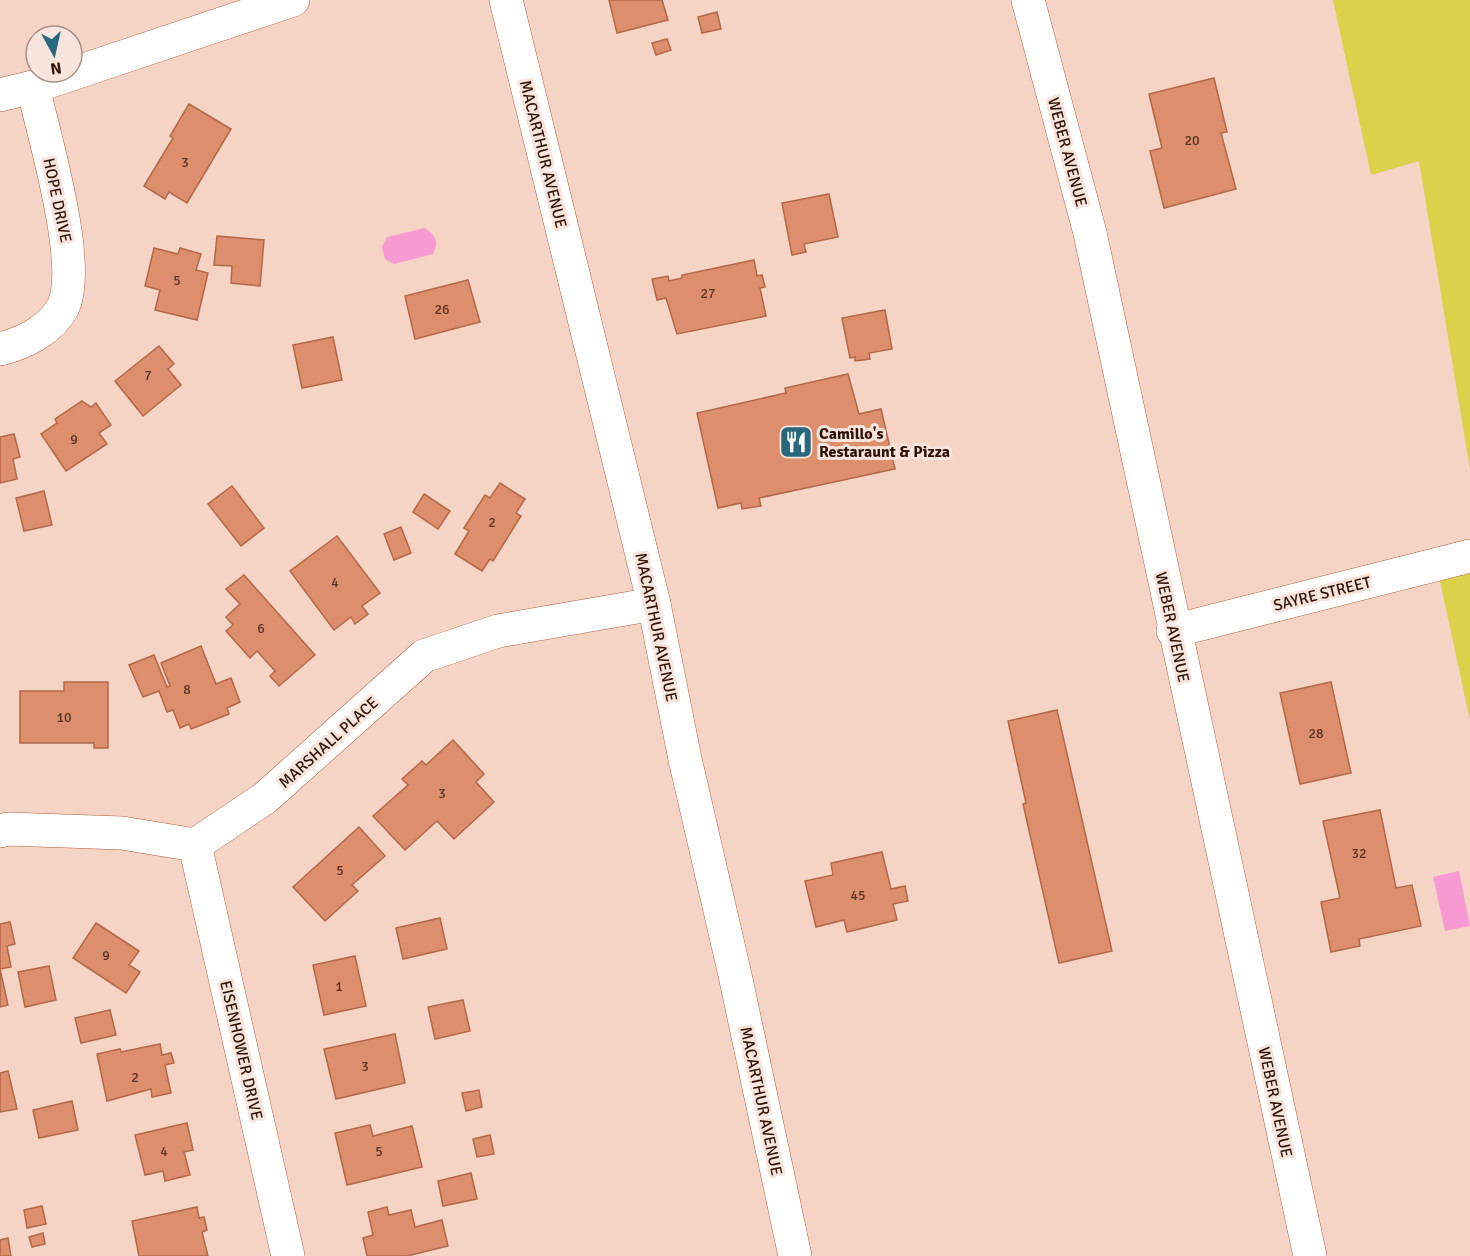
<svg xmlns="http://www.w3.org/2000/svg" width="1470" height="1256" font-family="Signika,sans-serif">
  <rect width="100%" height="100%" fill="#f5d3c5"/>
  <!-- green -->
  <g fill="#ddd04b">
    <path d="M1333,0H1470V470L1419,161L1371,175Z"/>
    <path d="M1470,567V720L1438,572Z"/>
  </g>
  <!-- water -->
  <g fill="#f89ad2">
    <path d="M425,228C436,236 439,241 433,254L394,264L385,259L382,247L387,237Z"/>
    <path d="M1459,871L1470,926L1445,931L1433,877Z"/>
  </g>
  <!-- building -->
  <g fill="#dd8e6d" stroke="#b36848" stroke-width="1.5">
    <path d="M609,0H662L668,20L617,33Z"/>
    <path d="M717,12L721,29L702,33L698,17Z"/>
    <path d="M667,39L671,50L656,55L652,43Z"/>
    <path d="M1214,78L1227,132L1221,133L1236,189L1164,208L1150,151L1162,148L1149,94Z"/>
    <path d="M189,104L231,129L187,203L169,192L165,199L144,186L173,138L170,136Z"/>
    <path d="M829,194L838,237L804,244L806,252L792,255L782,203Z"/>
    <path d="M217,236L264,240L260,286L231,283L232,266L214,265Z"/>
    <path d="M154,248L178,254L180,248L201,254L196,270L208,273L197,320L155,310L160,290L145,286Z"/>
    <path d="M754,260L757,276L762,275L765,287L760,288L766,316L677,334L666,298L657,300L652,279L668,276L669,281L682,278V275Z"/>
    <path d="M468,280L480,322L415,339L405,296Z"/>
    <path d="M885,310L892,349L869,353L870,359L855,361V357L850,358L842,318Z"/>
    <path d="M333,337L342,380L302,388L293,345Z"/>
    <path d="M159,346L174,364L168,369L181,385L143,416L115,381Z"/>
    <path d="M848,374L859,414L881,409L895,469L759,498L761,506L742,509L741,503L718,508L697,413L786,393L785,388Z"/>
    <path d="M82,401L91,407L96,403L111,425L99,433L107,444L66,471L41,434L57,423L55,419Z"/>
    <path d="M14,434L20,457L13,459L17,479L0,483V437Z"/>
    <path d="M500,483L525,499L516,513L521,516L493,561L490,559L482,571L455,554L469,531L464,528L485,495L490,498Z"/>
    <path d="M232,486L264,528L241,546L208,504Z"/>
    <path d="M44,491L52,525L24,531L16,498Z"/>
    <path d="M424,494L450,511L438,529L413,512Z"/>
    <path d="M401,527L411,553L394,560L384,534Z"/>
    <path d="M337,536L380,593L362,606L368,614L355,624L351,617L334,630L290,571Z"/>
    <path d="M244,575L315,655L279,686L270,676L275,671L257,651L250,658L226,631L233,625L226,617L240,604L226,589Z"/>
    <path d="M201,646L216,684L231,678L240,702L227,708L229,714L191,729L189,724L180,728L173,710L167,712L159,691L143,697L129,665L154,655L167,687L170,686L161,663Z"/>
    <path d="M64,682H108V748H94V743H20V691H64Z"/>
    <path d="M1331,682L1351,773L1300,784L1280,693Z"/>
    <path d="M1057,710L1112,951L1059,963L1023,804L1026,803L1008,721Z"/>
    <path d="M453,740L484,774L476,782L494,802L454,839L437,821L405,850L373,816L408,785L402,779L422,761L426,765Z"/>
    <path d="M1380,810L1396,888L1412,885L1421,926L1359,939L1360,946L1331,952L1321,902L1340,898L1323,821Z"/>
    <path d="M359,827L385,856L352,885L358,891L325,921L293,887Z"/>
    <path d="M882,852L891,889L905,886L908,901L893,904L897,920L847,932L844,920L816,927L805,881L833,875L831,863Z"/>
    <path d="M440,918L447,949L403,959L396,928Z"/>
    <path d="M10,922L15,944L7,946L11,967L0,969L8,1005L0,1007V924Z"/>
    <path d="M96,923L139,951L129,965L140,972L126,993L73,958Z"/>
    <path d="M355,956L366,1006L324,1015L313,965Z"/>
    <path d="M49,966L56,1000L25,1007L18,972Z"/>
    <path d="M463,1000L470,1031L435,1039L428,1007Z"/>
    <path d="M110,1010L116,1035L81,1043L75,1018Z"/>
    <path d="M395,1034L405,1083L336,1099L324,1049Z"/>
    <path d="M160,1044L162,1055L171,1053L174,1063L165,1065L171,1093L152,1097L151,1089L107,1101L97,1054L120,1049L121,1052Z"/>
    <path d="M8,1071L17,1109L0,1112V1073Z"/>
    <path d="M479,1090L482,1107L466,1111L462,1093Z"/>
    <path d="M72,1101L78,1130L39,1138L33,1110Z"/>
    <path d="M187,1123L193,1150L184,1152L190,1175L165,1181L163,1171L145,1175L135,1135Z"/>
    <path d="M370,1125L373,1136L412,1126L422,1167L347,1185L335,1133Z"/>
    <path d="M490,1135L494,1154L477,1157L473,1139Z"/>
    <path d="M471,1173L477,1199L443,1206L438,1181Z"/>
    <path d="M42,1206L46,1224L27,1228L24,1210Z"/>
    <path d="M197,1207L199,1218L204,1217L207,1230L202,1232L208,1256H139L132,1221Z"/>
    <path d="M387,1207L389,1215L411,1210L415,1227L442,1220L448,1246L407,1256H367L363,1238L373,1235L368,1212Z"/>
    <path d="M43,1233L45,1244L32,1247L29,1237Z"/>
    <path d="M8,1238L11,1256H0V1240Z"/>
  </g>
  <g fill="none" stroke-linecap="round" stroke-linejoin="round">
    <defs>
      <g id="minor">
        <path d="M1028,0L1090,233L1310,1256"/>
        <path d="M0,95L33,87L293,0"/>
        <path d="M0,349C24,343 51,330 63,307C83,265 44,136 33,87"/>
        <path d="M1173,631L1470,556"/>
        <path d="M0,831L8,829L122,833L195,845L265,798L424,656L498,631L654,604"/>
        <path d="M195,845L288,1256"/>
      </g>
      <path id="tertiary" d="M506,0L654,604L685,759L735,975L795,1256"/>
    </defs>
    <!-- minor casing -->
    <use href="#minor" stroke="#ae6343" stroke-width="34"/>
    <!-- tertiary casing -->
    <use href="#tertiary" stroke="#ae6343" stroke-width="34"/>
    <!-- minor -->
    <use href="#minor" stroke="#fff" stroke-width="33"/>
    <!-- tertiary -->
    <use href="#tertiary" stroke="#fff" stroke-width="33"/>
  </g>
  <!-- icons -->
  <defs>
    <symbol id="restaurant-square" viewBox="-11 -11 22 22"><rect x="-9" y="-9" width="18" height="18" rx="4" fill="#28677c" stroke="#f6e4dd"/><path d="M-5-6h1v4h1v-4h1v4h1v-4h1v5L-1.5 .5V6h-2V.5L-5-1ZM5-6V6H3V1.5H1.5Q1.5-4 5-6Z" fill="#fff"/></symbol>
  </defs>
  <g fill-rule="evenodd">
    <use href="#restaurant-square" x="777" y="423" width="38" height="38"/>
  </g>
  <g text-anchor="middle" stroke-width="6" stroke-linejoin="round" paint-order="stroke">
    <!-- number labels -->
    <g font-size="14" fill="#5c3220">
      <text x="1192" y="145">20</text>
      <text x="185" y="167">3</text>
      <text x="177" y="285">5</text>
      <text x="708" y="298">27</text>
      <text x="442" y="314">26</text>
      <text x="148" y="380">7</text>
      <text x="74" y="444">9</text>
      <text x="492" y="527">2</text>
      <text x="335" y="587">4</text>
      <text x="261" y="633">6</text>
      <text x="187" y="694">8</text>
      <text x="64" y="722">10</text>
      <text x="1316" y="738">28</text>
      <text x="442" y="798">3</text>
      <text x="1359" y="858">32</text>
      <text x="340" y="875">5</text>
      <text x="858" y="900">45</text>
      <text x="106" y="960">9</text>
      <text x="339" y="991">1</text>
      <text x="365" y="1071">3</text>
      <text x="135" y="1082">2</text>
      <text x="164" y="1156">4</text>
      <text x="379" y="1156">5</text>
    </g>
    <!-- street labels -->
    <g font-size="16" fill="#311306" stroke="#f6e4dd">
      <text transform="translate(1068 152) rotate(75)" y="6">WEBER AVENUE</text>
      <text transform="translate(544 154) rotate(76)" y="6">MACARTHUR AVENUE</text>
      <text transform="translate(58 200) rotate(78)" y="6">HOPE DRIVE</text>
      <text transform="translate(1322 593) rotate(-14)" y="6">SAYRE STREET</text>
      <text transform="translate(657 627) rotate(78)" y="6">MACARTHUR AVENUE</text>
      <text transform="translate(1173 627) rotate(78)" y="6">WEBER AVENUE</text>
      <text transform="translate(328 742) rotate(-42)" y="6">MARSHALL PLACE</text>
      <text transform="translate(242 1050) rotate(77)" y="6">EISENHOWER DRIVE</text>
      <text transform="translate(762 1101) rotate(78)" y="6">MACARTHUR AVENUE</text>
      <text transform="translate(1276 1102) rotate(78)" y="6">WEBER AVENUE</text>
    </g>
    <!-- poi labels -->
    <g font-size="16" font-weight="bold" fill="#311306" stroke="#f6e4dd" text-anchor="start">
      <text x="819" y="439">Camillo's<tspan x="819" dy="18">Restaraunt &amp; Pizza</tspan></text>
    </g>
  </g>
  <!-- north arrow -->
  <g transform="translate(54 54) rotate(172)"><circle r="28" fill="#f6e4dd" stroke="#a79087" stroke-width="1.5"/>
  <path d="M0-4.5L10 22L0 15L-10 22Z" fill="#28677c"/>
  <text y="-9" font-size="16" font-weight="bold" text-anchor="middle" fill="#311306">N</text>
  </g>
</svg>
